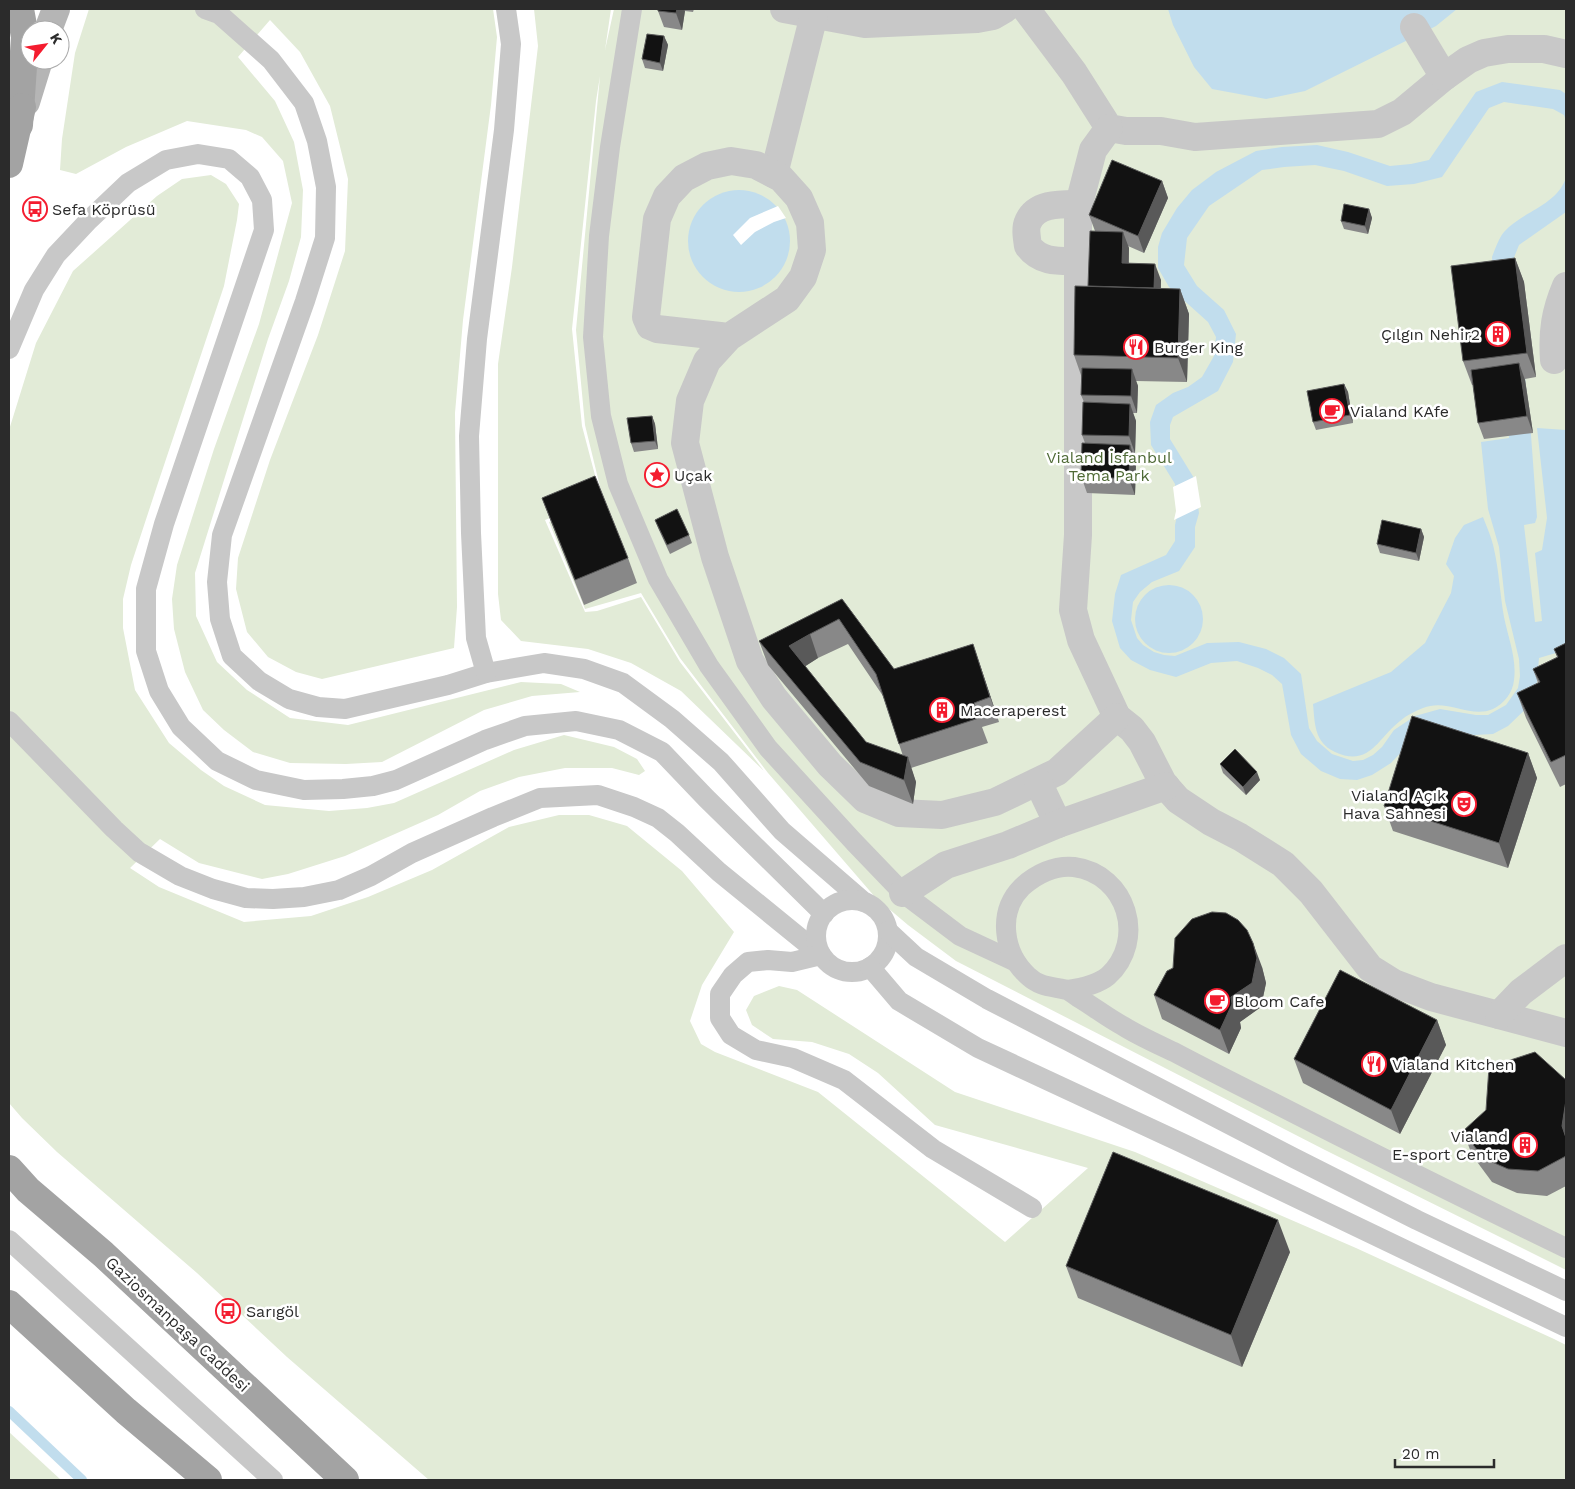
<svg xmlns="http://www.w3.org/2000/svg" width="1575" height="1489" font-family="'Work Sans',sans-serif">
  <rect width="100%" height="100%" fill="#fff"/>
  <!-- green -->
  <g fill="#e2ebd7">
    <path d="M89,9H493L497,37L491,105L463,320L455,413L457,607L454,648L322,679L296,672L268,657L247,632L236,589L238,558L270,460L318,335L345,251L348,179L330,106L300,52L270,20L238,57L275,101L294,142L303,190L301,237L289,281L268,339L195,573L196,616L217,662L247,690L290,718L348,725L521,682L561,684L580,692L532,696L484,710L382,762L346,764L290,763L253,752L224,730L203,710L185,672L174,629L172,599L177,565L214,449L259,324L292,203L283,161L262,137L246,130L187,121L126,147L76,174L60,170L62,139L75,53Z"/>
    <path d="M534,9H611L605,50L614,9H1566V1270L1325,1150L956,961L908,925L875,897L768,773L680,658L641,593L585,609L549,522L603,499L585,425L576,330L600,76L596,101L572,329L582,426L601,498L545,520L585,612L597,611L641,597L680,662L764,771L681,691L631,663L588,649L521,641L501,620L498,594V364L512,267L538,46Z"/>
    <path d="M211,175L226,184L239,204L237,220L224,286L157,486L131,565L123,599V628L135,690L169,743L201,770L224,786L265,805L329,811L367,808L394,803L514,750L564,735L614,747L637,759L645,771L639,775L612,768H565L519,777L480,791L438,815L345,856L288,874L262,879L199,863L160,839L130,868L159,887L244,922L311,916L368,897L432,870L509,827L559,815H589L627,826L682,871L734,932L702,985L690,1021L701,1044L715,1052L818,1092L1005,1242L1088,1168L935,1125L878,1073L849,1054L812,1042L773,1039L752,1025L746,1010L754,996L779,986L797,990L955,1092L1135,1152L1356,1248L1554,1339L1566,1345V1480H429L287,1357L197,1273L57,1152L22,1118L9,1103V430L36,343L73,271L157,196L182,179Z"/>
    <path d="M9,1432L61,1480H9Z"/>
  </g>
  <!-- water -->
  <g fill="#c1dded">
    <path d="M1168,9H1457L1436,26L1305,91L1266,99L1212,89L1194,67L1173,25Z"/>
    <path d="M1502,82L1560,90L1566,94V121L1564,115L1553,109L1504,102L1489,108L1442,177L1414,184L1387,186L1344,171L1315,165L1284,167L1262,170L1209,206L1187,238L1184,265L1197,286L1224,310L1236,334L1233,362L1218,391L1173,417L1170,425V439L1194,478L1199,513L1195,527V547L1179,571L1152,582L1140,592L1133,602L1131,620L1137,638L1143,645L1154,652L1164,655L1175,656L1207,643L1239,642L1266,649L1284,658L1301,674L1309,728L1317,741L1332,754L1353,761L1363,760L1373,755L1382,747L1394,730L1415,716L1440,709L1476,715H1488L1506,705L1518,688L1520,676L1519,659L1505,601L1499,547L1488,509L1481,442L1509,438L1492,257C1495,249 1499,238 1504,232C1523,211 1556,206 1566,178V212L1519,245L1513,260L1531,435L1537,517L1535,523L1524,525L1535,622L1542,621L1535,553L1542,550L1547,518L1537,428L1566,430V650L1539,658L1537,682L1530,705L1508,726L1493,734L1474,735L1441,730L1408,745L1391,763L1372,775L1357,780L1340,779L1321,771L1301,754L1291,735L1282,684L1272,675L1258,668L1237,661L1211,663L1176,677L1150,670L1131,660L1120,648L1112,621L1115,594L1121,575L1166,555L1175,541V525L1178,511L1175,484L1151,445L1150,422L1156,405L1173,393L1188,387L1202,377L1214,356L1216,337L1208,322L1169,287L1158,268V247L1162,233L1177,208L1192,190L1216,172L1256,151L1282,147L1317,145L1348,152L1390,166L1411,164L1429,160L1476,92Z"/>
    <circle cx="739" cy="241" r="51"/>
    <path d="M1483,517C1487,528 1492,538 1494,549C1499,571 1500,594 1504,617C1508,637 1517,659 1514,680C1513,692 1504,704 1493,709C1470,719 1447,698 1423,708C1415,711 1407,715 1400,721C1378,738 1369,768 1335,752C1314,742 1315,724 1313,704L1391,672L1425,643L1451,593L1454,576L1446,564L1455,538L1464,525Z"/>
    <circle cx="1169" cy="619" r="34"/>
  </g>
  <!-- pier -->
  <g fill="#fff">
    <path d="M778,206L786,218L774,222L755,232L741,245L733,235L750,218Z"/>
    <path d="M1196,476L1201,507L1174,520L1176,511L1173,487Z"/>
  </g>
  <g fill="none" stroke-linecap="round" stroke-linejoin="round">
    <!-- stream -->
    <path stroke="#c1dded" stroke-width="10" d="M9,1411L82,1480"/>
    <!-- lane -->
    <g stroke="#c8c8c8" stroke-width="20">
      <path d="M205,9L219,14L271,60L304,103L317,141L326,187L325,238L305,301L222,535L217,582L220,619L232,656L259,681L289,699L318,707L345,709L448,685L486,673L544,663L584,669L623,683L672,719L721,762L782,831L864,902"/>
      <path d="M632,9L610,147L599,236L593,337L601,416L618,484L658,579L709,666L768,748L854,842L903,893L960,936L1016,962"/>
      <path d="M9,349L34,290L56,255L89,220L128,183L166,160L198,154L229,159L250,177L262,200L264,230L164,524L146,589V651L159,691L181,727L217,761L256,780L304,790L343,789L373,786L396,780L485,740L525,726L576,721L619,730L662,752L706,798L824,914"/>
      <path d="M486,673L476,638L471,533L469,436L477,339L504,130L511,44L506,9"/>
      <path d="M9,721L114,829L139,852L180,876L213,889L246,898L273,899L304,897L339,890L371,876L412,853L493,817L540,798L598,795L634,807L658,818L677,833L719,872L821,955"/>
      <circle cx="852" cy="936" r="36"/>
      <path d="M888,931L916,957L987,999L1294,1158L1417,1220L1566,1291"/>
      <path d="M821,955L792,962L768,960L748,962L733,975L720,994V1018L731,1035L756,1050L793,1058L844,1080L933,1149L1032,1208"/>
      <path d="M870,967L899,1001L978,1048L1182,1143L1566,1327"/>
      <path d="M1068,990C1082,988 1097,985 1108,976C1147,940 1127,874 1074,867C1055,865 1036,874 1022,887C997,912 1003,953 1028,976C1041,988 1052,986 1067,990C1071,992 1075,995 1079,998C1094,1007 1108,1018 1123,1026C1139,1036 1157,1044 1174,1052C1208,1070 1242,1087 1276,1104C1372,1153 1469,1201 1566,1248"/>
      <path d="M9,1240L273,1480"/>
    </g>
    <!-- street -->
    <g stroke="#c8c8c8" stroke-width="28">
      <path d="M784,9L865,24L977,19L993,16L1005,9"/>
      <path d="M1026,9L1074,73L1109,128L1126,131H1161L1195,137L1378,124L1402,112L1444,77L1468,60L1484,53L1508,49H1544L1566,54"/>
      <path d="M1414,27L1444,77"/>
      <path d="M1109,128L1093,150L1078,208V535L1073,610L1081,640L1117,717L1132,729L1142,742L1163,783L1178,800L1211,822L1240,837L1283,864L1311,892L1370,968L1394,983L1431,997L1566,1033"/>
      <path d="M774,174L814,15"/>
      <path d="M1078,204C1061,204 1036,203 1028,222C1025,228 1027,239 1028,246C1041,263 1059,261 1079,261"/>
      <path d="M729,337L657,329L650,326L646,317L657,219L667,196L684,178L707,166L731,161L756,165L781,178L799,198L810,223L812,250L803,277L787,299L729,337L707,361L690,401L685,443L715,557L750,661L774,698L830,765L865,799L899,813L942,815L995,802L1057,772L1117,717"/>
      <path d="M1554,360C1552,332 1555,312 1566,286"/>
      <path d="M1038,782L1058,824"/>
      <path d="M903,893L946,865L1008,845L1058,824L1166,786"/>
      <path d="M1499,1015L1521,992L1566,958"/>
    </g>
    <!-- secondary -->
    <g stroke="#b5b5b5" stroke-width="28">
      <path d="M48,30L56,9"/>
      <path d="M26,102L39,60"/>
    </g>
    <!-- primary -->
    <g stroke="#a3a3a3" stroke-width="28">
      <path d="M19,125L25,37L20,9"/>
      <path d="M9,164L22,107"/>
      <path d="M9,1169L28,1190L103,1254L345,1480"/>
      <path d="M9,1304L126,1411L208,1480"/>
    </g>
  </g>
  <!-- wall -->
  <g fill="#888" fill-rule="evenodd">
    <path d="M658,9H694L693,12L685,11L682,30L664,27L658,11Z"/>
    <path d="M664,36L668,45L663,71L645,68L642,59Z"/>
    <path d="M1162,181L1168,198L1144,253L1128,246L1129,248V263L1161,280V289H1180L1189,314L1187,382L1136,381L1138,386L1137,413H1133L1136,421L1135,453H1133L1136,462L1135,495L1087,493L1081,476L1085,443L1082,435L1084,402L1081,395L1082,378L1074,355L1088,286L1095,231L1089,215Z"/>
    <path d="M1369,209L1372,218L1368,234L1344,229L1341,221Z"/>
    <path d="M1515,258L1524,282L1536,377L1525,379L1533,433L1484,439L1478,423L1473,385H1472L1463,361Z"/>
    <path d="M1344,384L1348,392L1353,423L1316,430L1313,422Z"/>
    <path d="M652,416L655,424L658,449L634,452L631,443Z"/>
    <path d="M542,498L628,558L637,583L584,605L551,522Z"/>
    <path d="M655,520L689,535L692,543L670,554L658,528Z"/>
    <path d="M1421,529L1424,537L1419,561L1380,553L1377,544Z"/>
    <path d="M842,599L894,669L973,644L999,722L982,727L988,743L911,768L916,782L913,804L869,786L768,665L759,641ZM848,644L883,696L903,756L866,742L805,666L818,658Z"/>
    <path d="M1566,643V784L1560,787L1526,718L1517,693L1538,683L1533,669L1557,657L1554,649Z"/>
    <path d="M1528,753L1537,778L1508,868L1393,831L1384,806Z"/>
    <path d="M1220,764L1260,780L1246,795L1223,773Z"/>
    <path d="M1262,967L1266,983L1261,1007L1240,1022L1241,1028L1229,1054L1162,1019L1154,995L1173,968Z"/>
    <path d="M1437,1020L1446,1045L1400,1134L1303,1083L1294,1059Z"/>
    <path d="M1566,1080V1186L1547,1196L1517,1193L1492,1182L1472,1155L1463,1131Z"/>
    <path d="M1290,1252L1242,1367L1078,1298L1066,1266Z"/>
  </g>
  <!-- shaded-wall -->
  <g fill="#595959">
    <path d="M677,9H684L685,11L682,30L676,13Z"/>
    <path d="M664,36L668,45L663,71L660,63Z"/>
    <path d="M1162,181L1168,198L1144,253L1138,236Z"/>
    <path d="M1369,209L1372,218L1368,234L1365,226Z"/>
    <path d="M1123,232L1129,248L1128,279L1122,263Z"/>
    <path d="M1515,258L1524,282L1536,377L1527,353Z"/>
    <path d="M1155,264L1161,280L1160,311L1154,295Z"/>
    <path d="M1180,289L1189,314L1187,382L1178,358Z"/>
    <path d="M1519,363L1525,380L1533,433L1527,416Z"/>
    <path d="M1132,369L1138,386L1137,413L1131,396Z"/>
    <path d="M1344,384L1348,392L1353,423L1350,415Z"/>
    <path d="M1130,404L1136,421L1135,453L1129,436Z"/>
    <path d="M652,416L655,424L658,449L655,441Z"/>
    <path d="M1130,445L1136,462L1135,495L1129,479Z"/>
    <path d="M1421,529L1424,537L1419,561L1416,553Z"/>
    <path d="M810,634L818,658L798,671L789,646Z"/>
    <path d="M973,644L999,722L990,697Z"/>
    <path d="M1528,753L1537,778L1508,868L1499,843Z"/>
    <path d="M908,757L916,782L913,804L904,780Z"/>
    <path d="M1257,772L1260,780L1246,795L1243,787Z"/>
    <path d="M1253,943L1262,967L1266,983L1261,1007L1240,1022L1241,1028L1229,1054L1220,1030L1231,997Z"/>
    <path d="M1437,1020L1446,1045L1400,1134L1391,1110Z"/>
    <path d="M1566,1100V1138L1562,1126Z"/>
    <path d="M1278,1220L1290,1252L1242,1367L1231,1335Z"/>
  </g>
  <!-- building -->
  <g fill="#121212" stroke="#595959">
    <path d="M658,9H677L676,13L658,11Z"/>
    <path d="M647,34L664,36L660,63L642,59Z"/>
    <path d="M1112,160L1162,181L1138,236L1089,215Z"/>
    <path d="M1344,204L1369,209L1365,226L1341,221Z"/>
    <path d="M1090,231L1123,232L1122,263L1155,264L1154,288L1088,286Z"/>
    <path d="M1515,258L1527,353L1463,361L1451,266Z"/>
    <path d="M1075,286L1180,289L1178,358L1074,355Z"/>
    <path d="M1519,363L1527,416L1478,423L1471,370Z"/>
    <path d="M1082,368L1132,369L1131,396L1081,395Z"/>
    <path d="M1344,384L1350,415L1313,422L1307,391Z"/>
    <path d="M1083,402L1130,404L1129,436L1082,435Z"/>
    <path d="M652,416L655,441L631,443L627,418Z"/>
    <path d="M1082,443L1130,445L1129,479L1081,476Z"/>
    <path d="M595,476L628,558L575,580L542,498Z"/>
    <path d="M677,509L689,535L667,545L655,520Z"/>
    <path d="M1382,520L1421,529L1416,553L1377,544Z"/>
    <path d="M842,599L894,669L973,644L990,697L974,703L979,718L899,744L876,674L839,619L810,634L789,646L866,742L908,757L904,780L860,762L759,641Z"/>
    <path d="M1566,643V755L1551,762L1517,693L1540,682L1533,669L1558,657L1554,649Z"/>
    <path d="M1412,716L1528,753L1499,843L1384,806Z"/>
    <path d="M1235,749L1257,772L1243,787L1220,764Z"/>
    <path d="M1212,912L1226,913L1238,920L1247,930L1253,943L1257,958L1252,983L1231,997L1232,1004L1220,1030L1154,995L1167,971L1173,968L1175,938L1192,919Z"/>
    <path d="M1340,970L1437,1020L1391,1110L1294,1059Z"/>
    <path d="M1535,1052L1566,1080V1100L1562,1126L1566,1138V1156L1538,1171L1508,1169L1483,1158L1463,1131L1486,1110L1489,1067Z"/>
    <path d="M1113,1152L1278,1220L1231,1335L1066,1266Z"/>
  </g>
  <!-- icons -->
  <defs>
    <symbol id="bus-ring" viewBox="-11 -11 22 22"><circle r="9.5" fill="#fff" stroke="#f41c2f" stroke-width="1.5"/><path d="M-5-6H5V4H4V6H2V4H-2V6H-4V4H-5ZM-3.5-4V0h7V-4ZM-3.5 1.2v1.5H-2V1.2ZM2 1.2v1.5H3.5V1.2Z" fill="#f41c2f"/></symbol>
    <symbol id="building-ring" viewBox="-11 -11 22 22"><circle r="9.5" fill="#fff" stroke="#f41c2f" stroke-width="1.5"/><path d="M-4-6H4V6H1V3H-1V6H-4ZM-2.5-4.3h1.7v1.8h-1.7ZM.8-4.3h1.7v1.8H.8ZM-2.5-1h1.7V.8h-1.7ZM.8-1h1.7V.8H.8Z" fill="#f41c2f"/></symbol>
    <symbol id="restaurant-ring" viewBox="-11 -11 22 22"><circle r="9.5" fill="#fff" stroke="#f41c2f" stroke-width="1.5"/><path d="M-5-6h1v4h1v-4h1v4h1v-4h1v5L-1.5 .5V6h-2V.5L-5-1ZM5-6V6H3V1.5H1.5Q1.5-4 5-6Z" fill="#f41c2f"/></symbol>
    <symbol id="cafe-ring" viewBox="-11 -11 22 22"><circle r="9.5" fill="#fff" stroke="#f41c2f" stroke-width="1.5"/><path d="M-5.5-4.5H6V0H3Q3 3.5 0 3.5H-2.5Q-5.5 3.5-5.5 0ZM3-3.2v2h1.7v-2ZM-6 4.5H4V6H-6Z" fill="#f41c2f"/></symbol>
    <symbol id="sight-ring" viewBox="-11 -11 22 22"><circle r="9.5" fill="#fff" stroke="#f41c2f" stroke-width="1.5"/><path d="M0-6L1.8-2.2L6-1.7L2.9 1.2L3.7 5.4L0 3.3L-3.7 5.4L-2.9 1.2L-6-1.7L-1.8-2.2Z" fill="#f41c2f"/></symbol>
    <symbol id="theatre-ring" viewBox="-11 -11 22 22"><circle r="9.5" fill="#fff" stroke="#f41c2f" stroke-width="1.5"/><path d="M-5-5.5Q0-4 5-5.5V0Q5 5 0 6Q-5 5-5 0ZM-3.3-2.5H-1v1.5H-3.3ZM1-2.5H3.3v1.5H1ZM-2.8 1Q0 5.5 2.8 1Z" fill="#f41c2f"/></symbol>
  </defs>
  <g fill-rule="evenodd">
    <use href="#bus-ring" x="21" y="195" width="28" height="28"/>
    <use href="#building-ring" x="1484" y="320" width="28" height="28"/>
    <use href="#restaurant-ring" x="1122" y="333" width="28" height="28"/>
    <use href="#cafe-ring" x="1318" y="397" width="28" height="28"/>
    <use href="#sight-ring" x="643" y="461" width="28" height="28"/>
    <use href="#building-ring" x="928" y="696" width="28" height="28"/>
    <use href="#theatre-ring" x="1450" y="790" width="28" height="28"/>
    <use href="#cafe-ring" x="1203" y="987" width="28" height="28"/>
    <use href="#restaurant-ring" x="1360" y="1050" width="28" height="28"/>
    <use href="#building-ring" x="1511" y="1131" width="28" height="28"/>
    <use href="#bus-ring" x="214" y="1297" width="28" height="28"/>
  </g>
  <g text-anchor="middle" stroke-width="5" stroke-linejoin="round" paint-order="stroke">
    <!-- poi labels -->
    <g font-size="16" fill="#2b2b2b" stroke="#fff" text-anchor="start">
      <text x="52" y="215">Sefa Köprüsü</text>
      <text x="1480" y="340" text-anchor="end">Çılgın Nehir2</text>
      <text x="1154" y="353">Burger King</text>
      <text x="1350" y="417">Vialand KAfe</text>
      <text x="674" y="481">Uçak</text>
      <text x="960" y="716">Maceraperest</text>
      <text x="1446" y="801" text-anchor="end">Vialand Açık<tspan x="1446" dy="18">Hava Sahnesi</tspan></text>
      <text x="1234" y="1007">Bloom Cafe</text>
      <text x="1392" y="1070">Vialand Kitchen</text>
      <text x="1508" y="1142" text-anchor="end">Vialand<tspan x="1508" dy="18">E-sport Centre</tspan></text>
      <text x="246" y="1317">Sarıgöl</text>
    </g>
    <!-- park labels -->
    <g font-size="16" fill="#4f6a36" stroke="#fff">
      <text x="1109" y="463">Vialand İsfanbul<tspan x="1109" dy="18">Tema Park</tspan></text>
    </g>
    <!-- street labels -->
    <g font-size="16" fill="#2b2b2b" stroke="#fff">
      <text transform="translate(178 1324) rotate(43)" y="6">Gaziosmanpaşa Caddesi</text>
    </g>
  </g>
  <!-- border -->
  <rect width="1575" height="1489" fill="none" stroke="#2b2b2b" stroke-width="20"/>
  <!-- north arrow -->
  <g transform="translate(45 45) rotate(60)"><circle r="24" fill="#ffffff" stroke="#aaaaaa"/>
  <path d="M0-4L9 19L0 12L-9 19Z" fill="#f41c2f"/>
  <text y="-8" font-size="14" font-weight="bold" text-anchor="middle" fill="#2b2b2b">K</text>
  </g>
  <!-- scale -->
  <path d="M1395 1459v8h99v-8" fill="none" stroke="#2b2b2b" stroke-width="2.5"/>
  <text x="1402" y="1459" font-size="15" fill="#2b2b2b" stroke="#ffffff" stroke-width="4" paint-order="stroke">20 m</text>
</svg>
